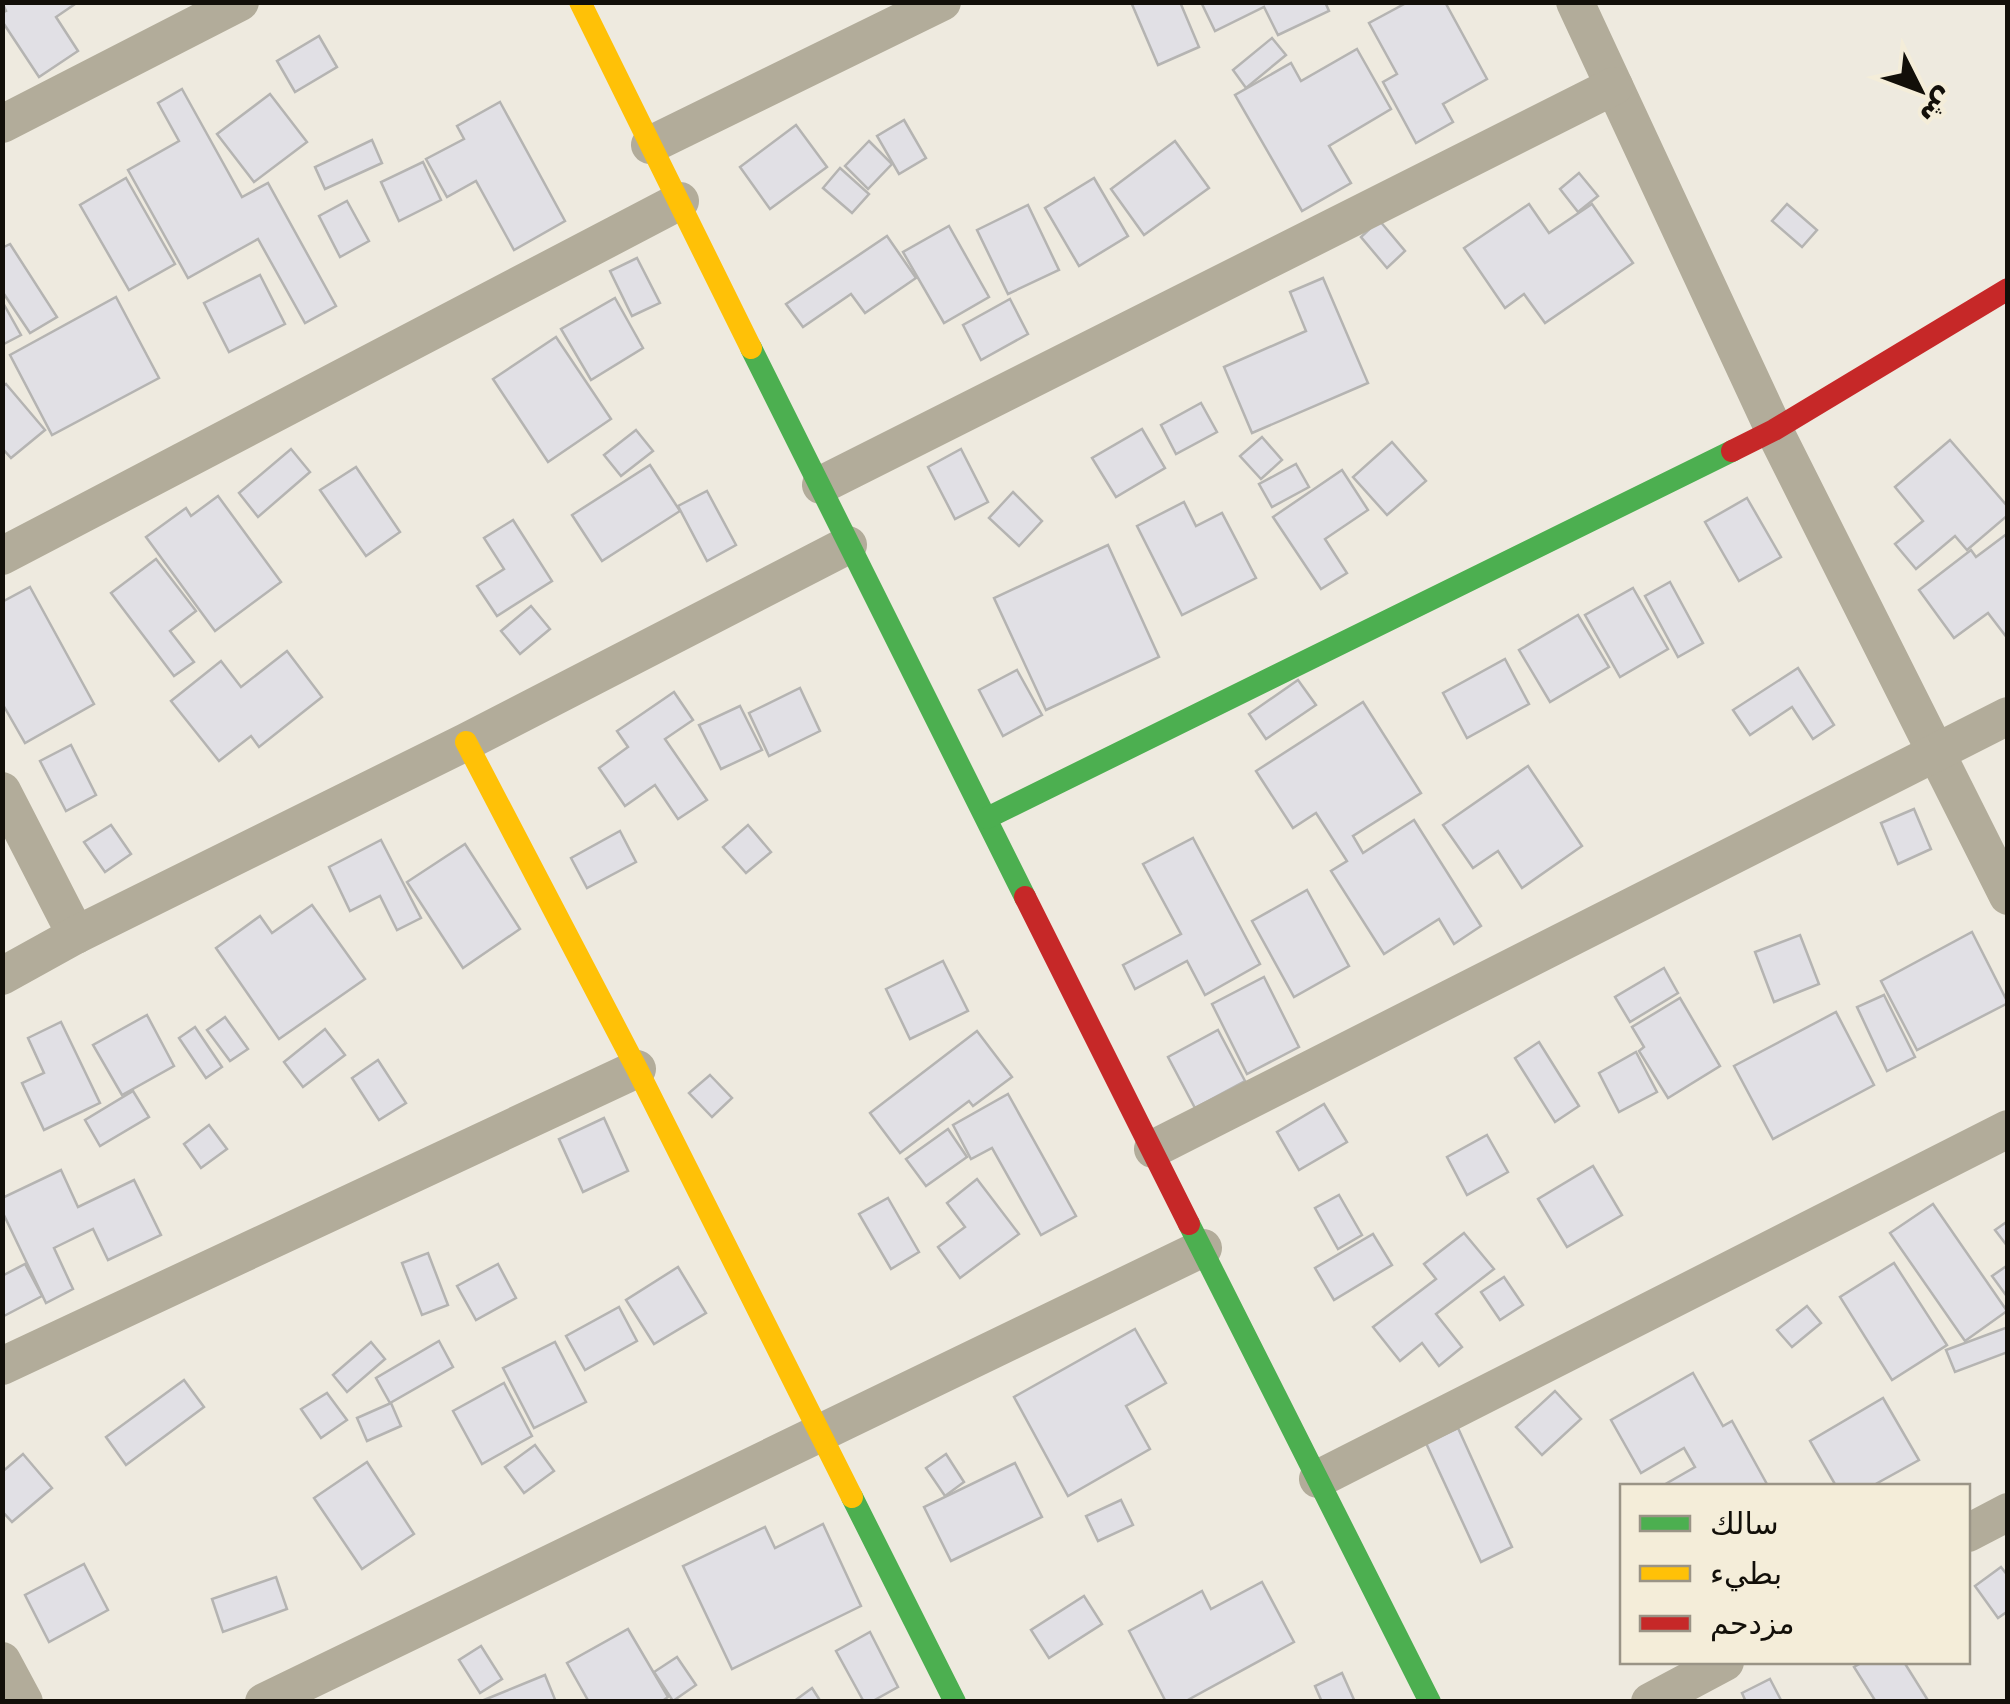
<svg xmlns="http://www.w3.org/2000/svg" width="2010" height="1704" font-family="'DejaVu Sans',Vazirmatn,sans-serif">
  <rect width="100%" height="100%" fill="#eeeadf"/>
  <!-- building -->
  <g fill="#e1e0e5" stroke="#b5b4b2" stroke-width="2.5">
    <path d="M2,2H78L56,17L78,51L39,77L2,21V13L6,11Z"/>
    <path d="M1131,2H1180L1199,47L1158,65Z"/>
    <path d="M1201,2H1325L1329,11L1278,35L1264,7L1215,31Z"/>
    <path d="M1408,2H1445L1487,79L1443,104L1453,122L1416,143L1383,82L1397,74L1369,23Z"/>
    <path d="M319,36L337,67L295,92L277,61Z"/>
    <path d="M1272,38L1286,55L1246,88L1233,70Z"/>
    <path d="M1357,49L1391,109L1329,146L1351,183L1302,211L1235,95L1291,63L1301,81Z"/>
    <path d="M182,89L242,197L268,183L336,306L305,323L258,239L188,278L128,170L179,141L158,103Z"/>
    <path d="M270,94L307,142L254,182L217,134Z"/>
    <path d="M500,102L565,221L514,250L476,181L447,197L426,159L464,139L457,126Z"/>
    <path d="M904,120L926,158L899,174L877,136Z"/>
    <path d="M796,125L827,167L770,209L740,167Z"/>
    <path d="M372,140L382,163L325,189L315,167Z"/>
    <path d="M869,141L892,164L868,189L845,166Z"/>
    <path d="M1175,141L1209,188L1144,235L1111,189Z"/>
    <path d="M423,162L441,200L399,221L381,182Z"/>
    <path d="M840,168L869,194L852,213L823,188Z"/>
    <path d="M1579,173L1598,196L1578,212L1560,189Z"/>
    <path d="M126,178L175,264L129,290L80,205Z"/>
    <path d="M1094,178L1128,236L1079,266L1045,208Z"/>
    <path d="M347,201L369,241L340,257L319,216Z"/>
    <path d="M1529,204L1549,233L1592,204L1633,263L1545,323L1524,294L1505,308L1464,248Z"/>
    <path d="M1787,204L1817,230L1802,247L1772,221Z"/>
    <path d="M1028,205L1059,270L1008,294L977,230Z"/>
    <path d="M1379,220L1405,251L1387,268L1361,237Z"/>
    <path d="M949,226L989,297L944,323L903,252Z"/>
    <path d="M887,236L916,278L865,313L851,294L803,327L786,304Z"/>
    <path d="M10,244L57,317L30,333L2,291V248Z"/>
    <path d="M637,258L660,303L632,316L610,271Z"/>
    <path d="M260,275L285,324L229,352L204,303Z"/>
    <path d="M1323,278L1368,383L1252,433L1224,367L1306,331L1290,292Z"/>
    <path d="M116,297L159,378L52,435L10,355Z"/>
    <path d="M615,298L643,348L591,380L561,329Z"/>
    <path d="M1010,299L1028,334L981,360L963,325Z"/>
    <path d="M2,301L21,335L2,345Z"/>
    <path d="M556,337L611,419L548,462L493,379Z"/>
    <path d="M6,384L45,430L11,458L2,448V387Z"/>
    <path d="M1201,403L1217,432L1176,454L1161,425Z"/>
    <path d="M1142,429L1165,468L1116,497L1092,458Z"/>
    <path d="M636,430L653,451L621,476L604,455Z"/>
    <path d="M1262,437L1282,460L1261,479L1240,456Z"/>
    <path d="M1950,440L2008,507V515L1967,550L1955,536L1916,569L1895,544L1923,521L1895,487Z"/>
    <path d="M1392,442L1426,481L1387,515L1353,477Z"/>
    <path d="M291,449L310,472L258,517L239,493Z"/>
    <path d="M961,449L988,502L955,519L928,467Z"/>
    <path d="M1296,464L1309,487L1272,507L1259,484Z"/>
    <path d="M650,465L680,511L602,561L572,515Z"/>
    <path d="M356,467L400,532L366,556L320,490Z"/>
    <path d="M1342,470L1368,510L1325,539L1347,573L1321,589L1273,517Z"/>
    <path d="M707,491L736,545L707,561L678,506Z"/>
    <path d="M1013,492L1042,521L1019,546L989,518Z"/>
    <path d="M218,496L281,582L215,631L146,537L186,508L191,516Z"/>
    <path d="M1747,498L1781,557L1739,581L1705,522Z"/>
    <path d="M1184,502L1196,526L1222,513L1256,578L1182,615L1137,526Z"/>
    <path d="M513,520L552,581L497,616L477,586L504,569L484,538Z"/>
    <path d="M2008,533V639L1988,613L1954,638L1919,590L1971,550L1976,557Z"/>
    <path d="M1108,545L1159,657L1046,710L994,598Z"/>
    <path d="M156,559L196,611L170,631L194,662L174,676L111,593Z"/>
    <path d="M1670,582L1703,643L1678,657L1645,596Z"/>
    <path d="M30,587L94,704L25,743L2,703V602Z"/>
    <path d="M1633,588L1668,649L1620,677L1585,615Z"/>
    <path d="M531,606L550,629L520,654L501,631Z"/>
    <path d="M1578,615L1609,667L1550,702L1519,650Z"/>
    <path d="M287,651L322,697L259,747L251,736L219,761L171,701L221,661L241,687Z"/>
    <path d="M1505,659L1529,704L1467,738L1443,693Z"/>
    <path d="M1798,668L1834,725L1813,739L1792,707L1750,735L1733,710Z"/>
    <path d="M1017,670L1042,715L1003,736L979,690Z"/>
    <path d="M1298,680L1316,705L1266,739L1249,714Z"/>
    <path d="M800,688L820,731L769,756L749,713Z"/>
    <path d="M674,692L693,720L665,739L707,800L678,819L655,785L625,806L599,768L628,747L617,731Z"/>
    <path d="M1363,702L1421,793L1353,836L1363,853L1414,820L1481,926L1454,944L1439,919L1384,954L1331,871L1347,861L1316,813L1293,828L1256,771Z"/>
    <path d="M740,706L762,750L721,769L699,725Z"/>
    <path d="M71,745L96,795L66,811L40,761Z"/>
    <path d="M1528,766L1582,846L1522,888L1498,851L1473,868L1443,825Z"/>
    <path d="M1914,809L1931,849L1898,864L1881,823Z"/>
    <path d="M111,825L131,854L105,872L84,842Z"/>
    <path d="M748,825L771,852L746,873L723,847Z"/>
    <path d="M620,831L636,862L587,888L571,858Z"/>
    <path d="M1193,838L1260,964L1205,995L1187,961L1135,989L1123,965L1181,934L1143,864Z"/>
    <path d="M381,840L421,918L397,930L380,896L350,911L329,867Z"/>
    <path d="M465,844L520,929L463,968L407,882Z"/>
    <path d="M1307,890L1349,966L1294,997L1252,921Z"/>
    <path d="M312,905L365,979L279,1039L216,948L260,916L272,933Z"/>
    <path d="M1972,932L2008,1003L1917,1050L1881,981Z"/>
    <path d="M1800,935L1819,984L1774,1002L1755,952Z"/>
    <path d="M943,961L968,1011L910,1039L886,989Z"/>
    <path d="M1664,968L1678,993L1630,1022L1615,997Z"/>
    <path d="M1264,977L1299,1047L1247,1074L1212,1004Z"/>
    <path d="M1884,995L1915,1057L1887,1071L1857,1007Z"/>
    <path d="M1680,998L1720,1066L1668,1098L1639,1051L1644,1047L1632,1027Z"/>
    <path d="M1836,1012L1874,1085L1773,1139L1734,1066Z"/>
    <path d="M147,1015L174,1066L122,1095L93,1045Z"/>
    <path d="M225,1017L248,1049L230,1061L207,1030Z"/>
    <path d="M61,1022L100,1103L44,1130L22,1083L44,1073L28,1038Z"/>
    <path d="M195,1027L222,1067L206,1078L179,1038Z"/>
    <path d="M325,1029L345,1055L303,1087L284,1062Z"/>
    <path d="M1218,1030L1245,1081L1195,1108L1168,1057Z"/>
    <path d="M977,1031L1012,1077L973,1106L969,1101L900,1153L870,1113Z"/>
    <path d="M1539,1042L1579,1106L1555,1122L1515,1058Z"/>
    <path d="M1636,1052L1657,1092L1619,1112L1599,1073Z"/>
    <path d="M378,1060L406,1103L379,1120L352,1078Z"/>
    <path d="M710,1075L732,1098L712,1117L689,1093Z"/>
    <path d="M133,1091L149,1117L100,1146L85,1120Z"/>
    <path d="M1008,1094L1076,1216L1041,1235L992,1148L971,1159L953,1125Z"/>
    <path d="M1324,1104L1347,1142L1299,1170L1277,1132Z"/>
    <path d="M604,1118L628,1171L583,1192L559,1139Z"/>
    <path d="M209,1125L227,1149L201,1168L184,1144Z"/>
    <path d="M948,1129L967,1157L926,1186L906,1159Z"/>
    <path d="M1487,1135L1508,1172L1467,1195L1447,1157Z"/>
    <path d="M1593,1166L1622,1215L1567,1247L1538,1199Z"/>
    <path d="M61,1170L78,1207L134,1180L161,1235L108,1260L93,1229L54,1248L73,1289L46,1303L2,1211V1198Z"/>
    <path d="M977,1179L1019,1234L960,1278L938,1247L965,1227L947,1203Z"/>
    <path d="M1339,1195L1362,1235L1338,1249L1315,1208Z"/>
    <path d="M888,1198L919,1252L891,1269L859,1214Z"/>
    <path d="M1933,1204L2007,1311L1965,1341L1890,1233Z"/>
    <path d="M2008,1221V1247L1995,1230Z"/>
    <path d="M1464,1233L1494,1269L1436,1314L1462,1347L1439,1366L1422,1343L1400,1361L1373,1327L1436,1279L1424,1264Z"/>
    <path d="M1373,1234L1392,1265L1334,1300L1315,1268Z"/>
    <path d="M428,1253L448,1305L422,1315L402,1263Z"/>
    <path d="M1894,1263L1947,1345L1892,1380L1840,1297Z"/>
    <path d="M25,1264L42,1296L2,1317V1276Z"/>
    <path d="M498,1264L516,1298L476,1320L457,1286Z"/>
    <path d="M2008,1265V1298L1992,1276Z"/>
    <path d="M678,1267L706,1313L654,1344L626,1300Z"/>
    <path d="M1504,1277L1523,1305L1500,1320L1481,1292Z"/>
    <path d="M1807,1306L1821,1323L1792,1347L1777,1330Z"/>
    <path d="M619,1307L637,1341L585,1370L566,1336Z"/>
    <path d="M2008,1327V1352L1955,1372L1946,1350Z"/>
    <path d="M1135,1329L1166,1383L1126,1406L1150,1449L1068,1496L1014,1397Z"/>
    <path d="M439,1341L453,1367L390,1403L376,1378Z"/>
    <path d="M371,1342L385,1359L347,1392L333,1375Z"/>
    <path d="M555,1342L586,1402L534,1428L503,1368Z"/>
    <path d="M1693,1373L1723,1426L1732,1421L1768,1486H1662L1695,1467L1684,1448L1641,1473L1611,1420Z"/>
    <path d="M184,1380L204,1407L126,1465L106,1437Z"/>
    <path d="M504,1383L532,1436L482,1464L453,1411Z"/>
    <path d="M1555,1391L1581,1419L1542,1455L1516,1427Z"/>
    <path d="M327,1393L347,1420L321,1438L301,1409Z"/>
    <path d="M1883,1398L1919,1460L1872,1486H1836L1810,1441Z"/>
    <path d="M391,1403L401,1426L367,1441L357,1418Z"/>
    <path d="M1458,1428L1512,1547L1481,1562L1426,1443Z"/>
    <path d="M535,1445L554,1471L524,1493L505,1467Z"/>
    <path d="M23,1454L52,1488L12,1522L2,1511V1472Z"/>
    <path d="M946,1454L964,1482L945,1496L926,1468Z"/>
    <path d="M367,1462L414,1534L362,1569L314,1498Z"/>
    <path d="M1015,1463L1042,1517L951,1561L924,1507Z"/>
    <path d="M1121,1500L1133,1525L1098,1541L1086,1516Z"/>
    <path d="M823,1524L861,1606L732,1669L683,1566L765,1527L775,1548Z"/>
    <path d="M84,1564L108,1610L49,1642L25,1595Z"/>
    <path d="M2001,1567L2008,1576V1611L1998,1618L1975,1586Z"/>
    <path d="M276,1577L287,1609L223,1632L212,1599Z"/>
    <path d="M1262,1582L1294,1642L1184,1702H1166L1129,1631L1202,1591L1211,1609Z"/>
    <path d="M1084,1596L1102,1624L1049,1658L1031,1630Z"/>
    <path d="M628,1629L668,1697L661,1702H589L567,1663Z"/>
    <path d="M870,1632L898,1687L871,1702H864L836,1651Z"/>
    <path d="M481,1646L502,1679L480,1693L459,1660Z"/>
    <path d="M677,1657L696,1685L673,1701L654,1672Z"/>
    <path d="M1863,1662H1904L1929,1702H1876L1854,1667Z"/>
    <path d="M1342,1673L1355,1702H1322L1315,1686Z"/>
    <path d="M545,1675L556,1702H479Z"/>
    <path d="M1770,1679L1782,1702H1746L1742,1693Z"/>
    <path d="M812,1688L821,1702H793Z"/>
  </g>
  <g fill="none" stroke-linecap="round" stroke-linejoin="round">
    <!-- street -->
    <g stroke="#b2ac9a" stroke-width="38">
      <path d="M1575,2L1774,430L2008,896"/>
      <path d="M2,124L240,2"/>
      <path d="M650,145L942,2"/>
      <path d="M821,485L1614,86"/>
      <path d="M2,556L680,201"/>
      <path d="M2,791L76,935"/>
      <path d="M2,976L76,935L466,742L848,545"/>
      <path d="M1153,1149L2008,716"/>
      <path d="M2,1366L637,1069"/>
      <path d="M1318,1479L2008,1129"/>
      <path d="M1968,1533L2008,1512"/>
      <path d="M2,1661L24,1702"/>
      <path d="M264,1702L1203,1248"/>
      <path d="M1650,1702L1725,1662"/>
    </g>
    <!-- fast -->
    <g stroke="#4caf50" stroke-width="22">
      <path d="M751,348L1025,897"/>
      <path d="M987,818L1732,451"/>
      <path d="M1189,1224L1430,1702"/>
      <path d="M852,1497L955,1702"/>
    </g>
    <!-- slow -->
    <g stroke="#ffc107" stroke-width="22">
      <path d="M580,2L751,348"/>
      <path d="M466,742L637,1069L852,1497"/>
    </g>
    <!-- jam -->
    <g stroke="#c62828" stroke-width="22">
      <path d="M1732,451L1774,430L2008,289"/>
      <path d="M1025,897L1189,1224"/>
    </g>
  </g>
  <!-- border -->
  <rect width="2010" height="1704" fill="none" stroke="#120f09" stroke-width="10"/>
  <!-- legend -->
  <rect x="1620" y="1484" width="350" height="180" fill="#f4edd9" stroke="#9a9486" stroke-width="2.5"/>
  <rect x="1640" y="1516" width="50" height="15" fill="#4caf50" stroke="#9a9486" stroke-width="2.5"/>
  <text x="1710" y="1534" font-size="30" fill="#120f09">سالك</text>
  <rect x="1640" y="1566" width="50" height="15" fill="#ffc107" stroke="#9a9486" stroke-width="2.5"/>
  <text x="1710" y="1584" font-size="30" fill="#120f09">بطيء</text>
  <rect x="1640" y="1616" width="50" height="15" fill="#c62828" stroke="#9a9486" stroke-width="2.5"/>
  <text x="1710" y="1634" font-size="30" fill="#120f09">مزدحم</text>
  <!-- north arrow -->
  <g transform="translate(1920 90) rotate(132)" stroke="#f4edd9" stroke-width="8" paint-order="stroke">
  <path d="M0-8L18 38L0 25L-18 38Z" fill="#120f09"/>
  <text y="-15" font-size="28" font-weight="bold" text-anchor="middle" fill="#120f09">ش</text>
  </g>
</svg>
